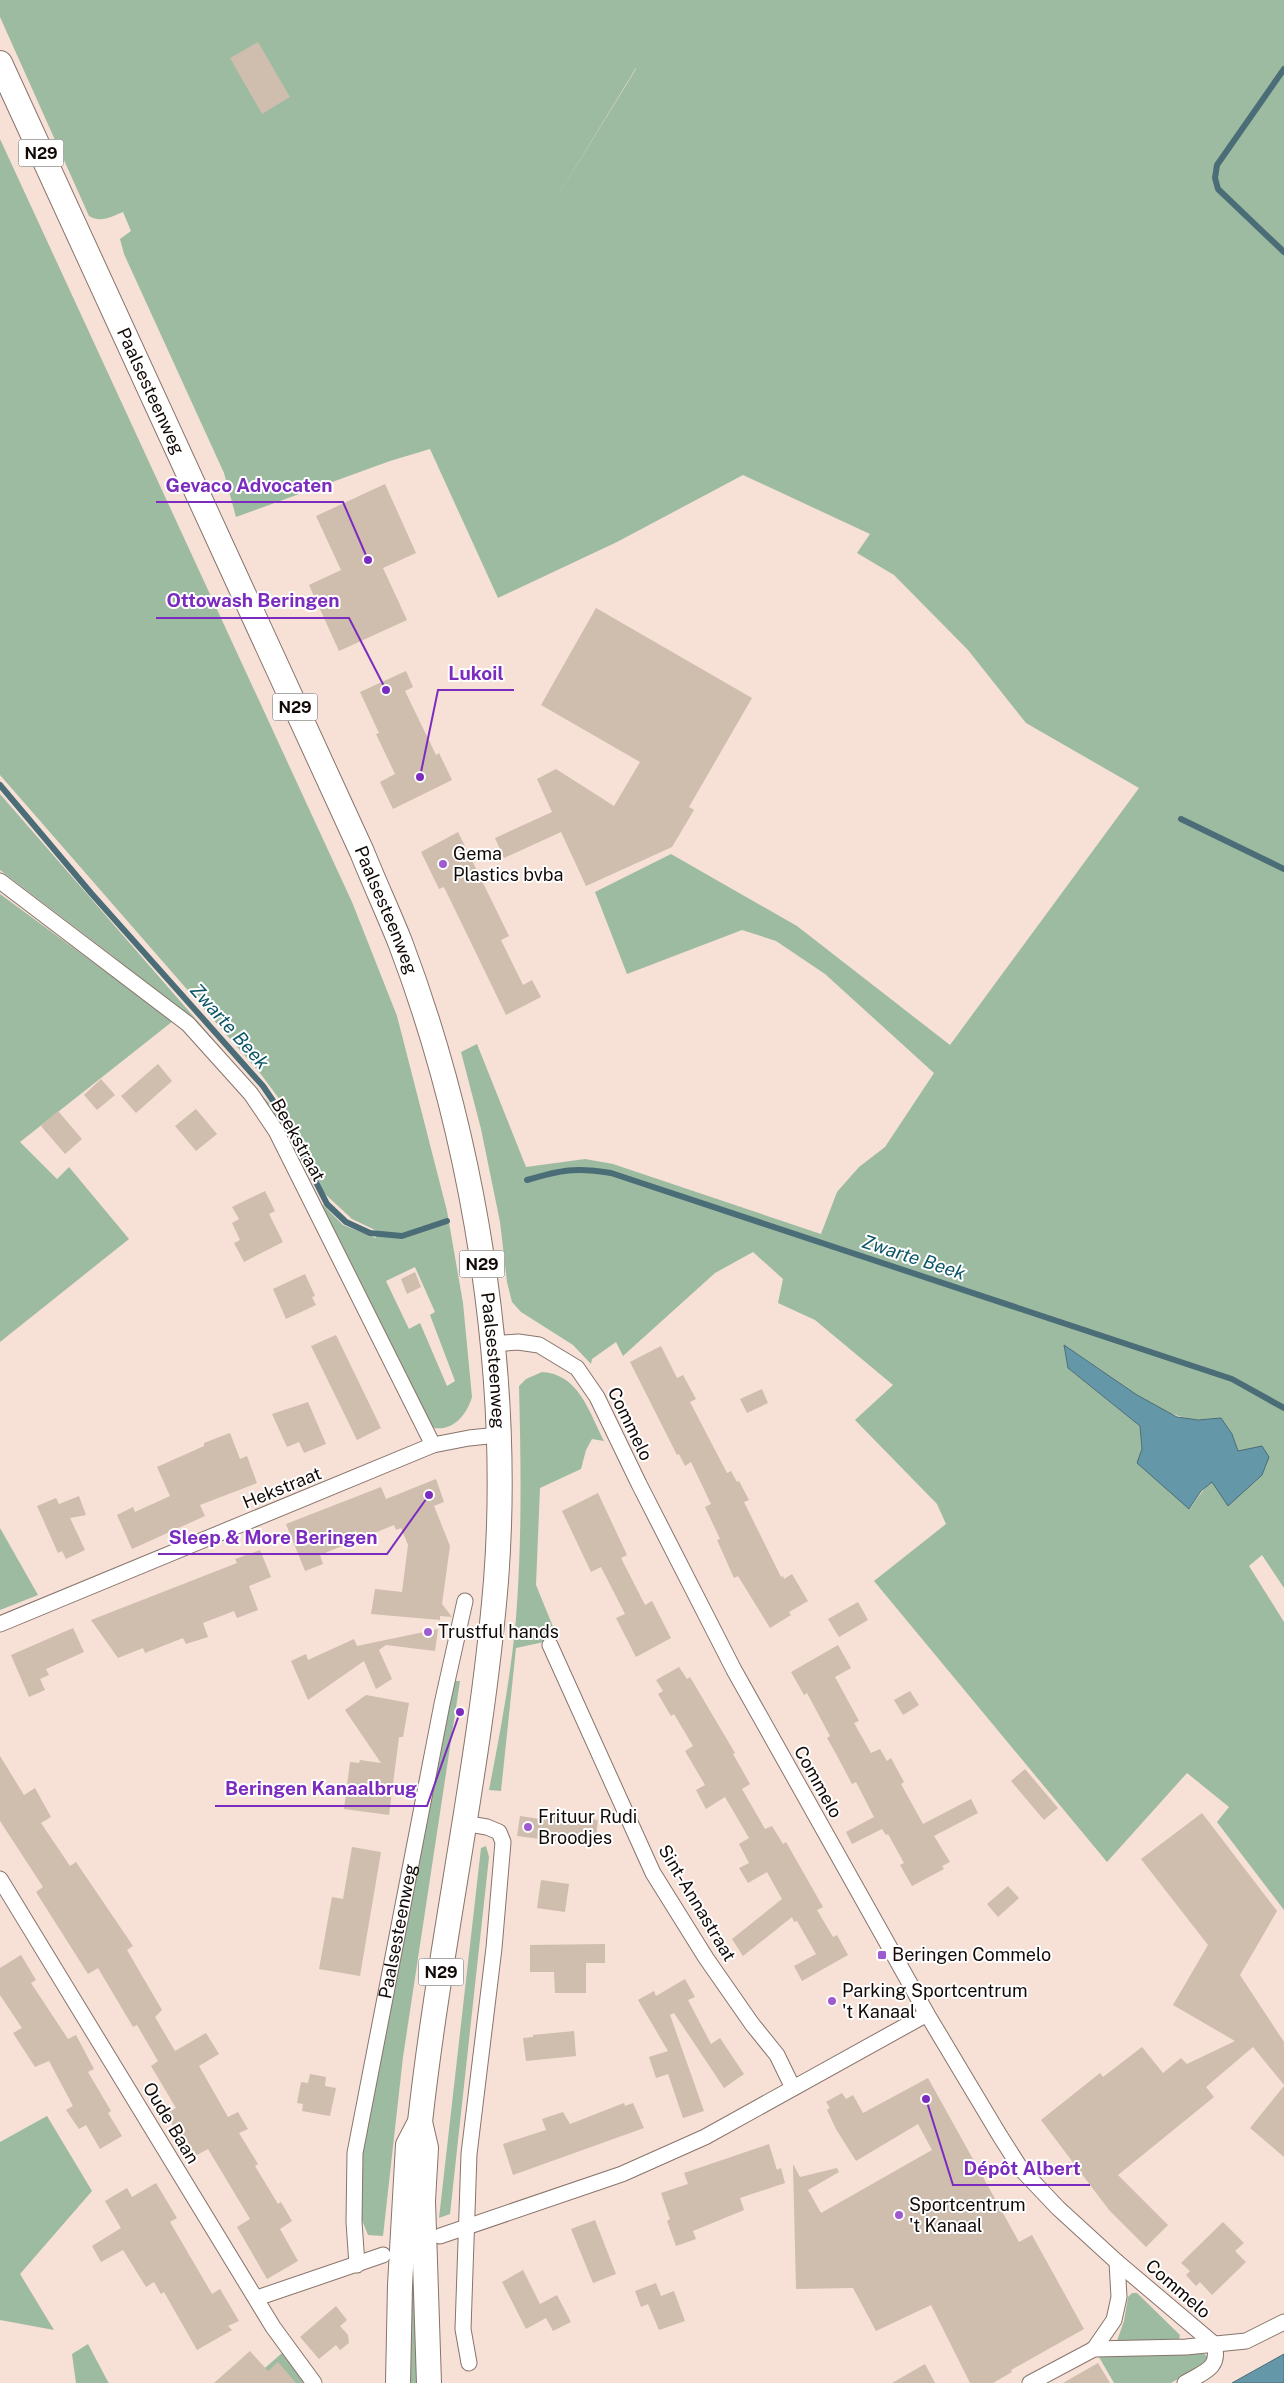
<svg xmlns="http://www.w3.org/2000/svg" width="1284" height="2383" font-family="'Public Sans',sans-serif">
  <rect width="100%" height="100%" fill="#f7e0d6"/>
  <!-- green -->
  <g fill="#9dbba1" fill-rule="evenodd">
    <path d="M0,0H1284V1588L1262,1555L1249,1566L1284,1622V1910L1217,1822L1229,1807L1187,1773L1107,1862L874,1581L946,1524L937,1504L855,1420L893,1385L815,1320L778,1303L783,1279L753,1252L715,1273L623,1356L616,1342L592,1359L591,1364L573,1345L521,1312L512,1302L507,1282L500,1222L481,1129L461,1052L477,1044L526,1167L585,1159L613,1164L821,1234L837,1192L859,1167L885,1147L934,1073L825,974L776,941L742,930L627,974L595,892L671,854L797,926L950,1045L1139,788L1026,723L968,650L894,575L857,553L870,534L743,475L617,542L498,598L430,449L390,461L236,517L224,473L124,254L120,239L131,231L123,212C111,217 101,223 89,216L0,17ZM636,68V69L551,207ZM1064,1346C1101,1366 1164,1426 1207,1419L1232,1434L1237,1451C1221,1470 1203,1488 1190,1509L1142,1449L1140,1426L1068,1368Z"/>
    <path d="M0,139L352,902L397,1016L447,1211L463,1303L472,1397C467,1414 454,1431 434,1428L428,1419L365,1291L297,1160L184,1014L114,957L0,870V794L274,1109L321,1203L343,1225L376,1238L377,1231L352,1219L324,1193L306,1149L283,1104L260,1073L0,775ZM415,1267L435,1312L430,1315L455,1381L447,1386L420,1323L409,1329L386,1281Z"/>
    <path d="M0,894L173,1021L20,1142L57,1179L69,1167L129,1239L0,1342Z"/>
    <path d="M542,1372C579,1374 589,1412 604,1441L592,1439L586,1450L581,1469L540,1488L536,1585L558,1639L516,1648L501,1791L489,1790C500,1733 511,1676 516,1618C522,1541 521,1463 519,1386L526,1379Z"/>
    <path d="M0,1528L38,1595L0,1610Z"/>
    <path d="M453,1681H460L403,2057L383,2236L368,2235L362,2220L359,2173Z"/>
    <path d="M486,1846L489,1857L450,2214L439,2218L481,1848Z"/>
    <path d="M47,2116L92,2191L20,2274L54,2330L0,2320V2142Z"/>
    <path d="M419,2287L423,2383H405L407,2288Z"/>
    <path d="M1132,2293H1137L1180,2335L1179,2340L1117,2341L1124,2321L1128,2297Z"/>
    <path d="M88,2344L107,2380L109,2383H76L72,2354Z"/>
    <path d="M282,2353L305,2383H248Z"/>
    <path d="M1203,2353L1208,2357L1205,2363L1171,2383H1114L1099,2357L1111,2354Z"/>
  </g>
  <!-- water -->
  <g fill="#6497a7" stroke="#4b6d77">
    <path d="M1064,1345L1137,1395L1177,1417L1198,1420L1221,1418L1232,1434L1238,1451L1262,1446L1269,1457L1262,1475L1228,1506L1212,1482L1201,1491L1189,1509L1137,1463L1142,1449L1140,1426L1068,1368Z"/>
    <path d="M1284,2354V2383H1232Z"/>
  </g>
  <g fill="none" stroke-linecap="round" stroke-linejoin="round">
    <!-- stream -->
    <g stroke="#4b6d77" stroke-width="6">
      <path d="M1284,69L1217,165L1215,178L1218,189L1284,252"/>
      <path d="M0,785L91,893L263,1086L280,1111L327,1204L346,1222L370,1233L402,1236L447,1221"/>
      <path d="M1181,819L1284,869"/>
      <path d="M527,1180C561,1170 575,1167 611,1173L1232,1379L1284,1408"/>
    </g>
  </g>
  <!-- building -->
  <g fill="#cfbdae">
    <path d="M258,42L290,97L262,114L230,58Z"/>
    <path d="M385,484L416,553L383,568L407,620L339,651L309,585L341,570L316,516Z"/>
    <path d="M596,608L752,698L689,807L694,810L672,847L586,886L561,832L504,858L495,838L552,812L537,779L556,769L614,806L640,762L541,705Z"/>
    <path d="M406,671L413,687L405,691L436,755L439,753L452,780L393,809L380,782L395,774L376,734L379,733L360,692Z"/>
    <path d="M458,832L509,936L501,940L523,985L532,980L541,997L506,1015L444,887L439,889L421,852Z"/>
    <path d="M158,1064L172,1081L136,1113L121,1096Z"/>
    <path d="M101,1079L115,1095L97,1110L84,1095Z"/>
    <path d="M196,1109L217,1134L196,1151L175,1126Z"/>
    <path d="M58,1111L82,1139L65,1154L41,1126Z"/>
    <path d="M265,1191L275,1211L269,1214L283,1242L244,1262L234,1243L240,1240L232,1223L239,1219L232,1207Z"/>
    <path d="M415,1272L421,1287L407,1294L401,1279Z"/>
    <path d="M305,1274L315,1296L312,1297L316,1305L286,1319L273,1289Z"/>
    <path d="M336,1335L381,1428L357,1440L311,1346Z"/>
    <path d="M661,1346L677,1378L683,1375L696,1399L690,1402L727,1473L731,1471L737,1482L739,1481L749,1500L744,1502L781,1577L783,1576L784,1579L792,1574L808,1601L789,1612L791,1615L770,1628L738,1576L734,1578L717,1540L720,1539L705,1507L711,1504L691,1462L685,1466L679,1454L677,1455L630,1362Z"/>
    <path d="M762,1389L768,1403L747,1413L740,1399Z"/>
    <path d="M308,1402L326,1444L304,1453L299,1442L287,1447L272,1414Z"/>
    <path d="M230,1433L240,1459L247,1456L257,1483L200,1505L205,1516L132,1549L117,1515L133,1507L135,1512L170,1496L157,1467L204,1446V1443Z"/>
    <path d="M436,1479L444,1502L434,1506L450,1546L442,1604L452,1617L440,1616V1620L371,1614L375,1589L402,1592L408,1545L401,1528L396,1530L394,1525L320,1555L323,1564L305,1571L286,1524L381,1487L386,1499Z"/>
    <path d="M598,1493L627,1555L621,1558L645,1605L652,1601L671,1638L636,1657L616,1618L625,1614L601,1567L591,1572L562,1511Z"/>
    <path d="M79,1496L86,1515L70,1518L85,1550L66,1559L62,1551L58,1553L37,1506L56,1498L59,1504Z"/>
    <path d="M260,1550L271,1577L249,1586L258,1610L237,1618L234,1611L203,1623L208,1637L186,1644L183,1638L145,1653L143,1648L118,1658L91,1620L237,1563L235,1559Z"/>
    <path d="M858,1602L868,1620L839,1637L828,1619Z"/>
    <path d="M73,1628L84,1652L46,1669L49,1675L40,1679L45,1690L29,1697L11,1655Z"/>
    <path d="M438,1629L435,1651L386,1645L379,1650L392,1679L376,1689L364,1661L308,1700L291,1661L306,1654L308,1660L354,1639L357,1646Z"/>
    <path d="M838,1645L851,1668L835,1677L859,1721L854,1723L871,1753L880,1749L887,1761L891,1758L904,1782L901,1784L923,1824L971,1799L978,1813L934,1836L950,1862L942,1866L944,1869L912,1886L900,1865L904,1863L888,1834L886,1835L882,1829L852,1844L846,1832L874,1817L856,1782L852,1784L835,1752L827,1738L830,1736L807,1693L804,1695L791,1672Z"/>
    <path d="M679,1667L687,1679L690,1677L735,1753L733,1754L750,1784L742,1789L765,1829L772,1826L783,1844L786,1842L823,1907L817,1910L833,1937L837,1935L848,1955L802,1981L794,1966L816,1954L797,1921L794,1922L792,1917L743,1956L732,1939L782,1899L767,1872L748,1883L739,1868L749,1863L739,1844L749,1838L725,1797L706,1809L696,1790L705,1785L685,1751L693,1746L674,1714L671,1716L658,1694L663,1691L656,1680Z"/>
    <path d="M910,1691L919,1705L903,1715L894,1700Z"/>
    <path d="M366,1695L409,1703L403,1737H399L389,1815L344,1809L350,1762L359,1763L360,1760L381,1763L345,1710Z"/>
    <path d="M0,1756L24,1795L35,1788L51,1817L41,1823L70,1866L76,1862L133,1946L127,1950L162,2010L155,2017L175,2051L206,2033L219,2054L199,2066L228,2117L238,2112L248,2129L239,2133L258,2164L255,2166L278,2204L281,2202L292,2221L280,2229L298,2261L267,2279L237,2227L250,2219L208,2149L195,2156L185,2136L180,2139L166,2113L176,2108L151,2066L158,2061L137,2025L133,2027L98,1968L88,1974L36,1892L43,1887L0,1821Z"/>
    <path d="M1025,1769L1058,1808L1044,1820L1011,1781Z"/>
    <path d="M1202,1813L1277,1911L1240,1975L1284,2042V2085L1253,2047L1206,2087L1214,2097L1118,2175L1168,2225L1146,2247L1109,2210L1041,2120L1100,2073L1103,2077L1142,2047L1163,2073L1181,2058L1187,2064L1235,2041L1173,2005L1208,1945L1141,1859Z"/>
    <path d="M547,1814L598,1820L595,1846L517,1836L520,1816L546,1820Z"/>
    <path d="M352,1847L381,1852L360,1976L319,1969L332,1897L343,1899Z"/>
    <path d="M541,1880L569,1884L565,1912L537,1908Z"/>
    <path d="M1008,1886L1019,1898L998,1917L987,1904Z"/>
    <path d="M605,1944V1963H586V1993H555L554,1972H530V1945Z"/>
    <path d="M21,1955L36,1980L31,1983L68,2039L76,2035L94,2069L88,2072L111,2111L108,2113L122,2136L100,2149L86,2125L79,2129L66,2110L73,2106L49,2061L35,2067L13,2033L22,2028L0,1995V1968Z"/>
    <path d="M685,1979L695,1997L688,2000L711,2044L720,2038L744,2074L724,2088L674,2013L670,2015L704,2111L683,2118L668,2074L656,2078L649,2057L668,2051L638,2000L654,1991L656,1996Z"/>
    <path d="M574,2031L576,2056L526,2061L523,2038L533,2037V2035Z"/>
    <path d="M310,2074L326,2077L325,2086L336,2088L330,2116L302,2111L303,2104L297,2103L301,2082L308,2083Z"/>
    <path d="M928,2078L1019,2242L1032,2235L1084,2329L1011,2370L1012,2372L993,2383H970L931,2305L876,2331L853,2288L796,2289L793,2164L800,2177L837,2168L839,2172L808,2190L821,2213L932,2150L918,2124L856,2161L836,2129L827,2110L830,2108L826,2102L842,2093L846,2099L853,2095L863,2113Z"/>
    <path d="M1284,2086V2157L1250,2128Z"/>
    <path d="M624,2103L625,2106L633,2103L644,2128L513,2175L503,2144L546,2130L542,2119L563,2112L570,2124Z"/>
    <path d="M769,2144L777,2170L781,2168L785,2183L740,2198L744,2210L693,2231L696,2239L676,2246L667,2221L670,2219L661,2193L688,2184L684,2173Z"/>
    <path d="M156,2183L177,2218L170,2222L212,2294L220,2289L239,2321L228,2326L232,2330L197,2350L164,2292L161,2294L154,2282L146,2287L123,2250L101,2262L92,2246L121,2228L105,2201L127,2188L132,2197Z"/>
    <path d="M595,2220L616,2274L593,2283L571,2229Z"/>
    <path d="M1223,2222L1244,2243L1235,2251L1246,2262L1212,2295L1200,2282L1196,2286L1186,2275L1190,2271L1181,2263Z"/>
    <path d="M523,2270L540,2304L557,2295L571,2322L553,2331L546,2318L526,2329L502,2282Z"/>
    <path d="M656,2283L661,2296L674,2291L685,2321L659,2330L648,2304L641,2307L635,2291Z"/>
    <path d="M336,2306L347,2320L340,2326L348,2335L349,2343L340,2350L336,2345L319,2359L300,2337Z"/>
    <path d="M250,2351L268,2371L278,2362L296,2383H214Z"/>
    <path d="M1098,2363L1110,2383H1063Z"/>
    <path d="M925,2364L935,2383H892Z"/>
  </g>
  <g fill="none" stroke-linecap="round" stroke-linejoin="round">
    <defs>
      <g id="street">
        <path d="M0,881L188,1024L251,1094L276,1131L433,1445"/>
        <path d="M492,1344L518,1342L539,1345L577,1368L597,1397L639,1484L734,1670L927,2014L1000,2136L1021,2169L1058,2208L1117,2262L1119,2297L1114,2320L1094,2349"/>
        <path d="M0,1624L433,1445L469,1438L498,1435"/>
        <path d="M550,1645L653,1873L706,1958L752,2024L777,2055L793,2088"/>
        <path d="M463,1823L487,1827L499,1832L503,1842L494,1948L469,2154L463,2329L469,2363"/>
        <path d="M0,1879L273,2327L314,2383"/>
        <path d="M440,2236L622,2174L705,2137L927,2014"/>
        <path d="M1117,2262L1214,2344C1221,2369 1203,2372 1185,2383"/>
        <path id="s1" d="M357,2265L354,2222L355,2153L442,1704L465,1601"/>
        <path d="M257,2298L383,2255"/>
        <path d="M1030,2383L1094,2349L1186,2347L1246,2341L1284,2322"/>
      </g>
      <g id="primary">
        <path id="s2" d="M0,63L362,852C374,882 388,912 400,942C474,1137 512,1372 496,1581C481,1762 440,1941 420,2122L408,2145L400,2285L398,2383"/>
        <path d="M420,2122L426,2148L423,2201L429,2383"/>
      </g>
    </defs>
    <!-- street casing -->
    <use href="#street" stroke="#88746b" stroke-width="17"/>
    <!-- primary casing -->
    <use href="#primary" stroke="#88746b" stroke-width="26"/>
    <!-- street -->
    <use href="#street" stroke="#fff" stroke-width="15"/>
    <!-- primary -->
    <use href="#primary" stroke="#fff" stroke-width="24"/>
  </g>
  <!-- markers -->
  <g fill="#a05acf" stroke="#fff" stroke-width="2">
    <circle cx="443" cy="864" r="5"/>
    <circle cx="428" cy="1632" r="5"/>
    <circle cx="528" cy="1827" r="5"/>
    <rect x="877" y="1950" width="10" height="10" rx="2.5"/>
    <circle cx="832" cy="2001" r="5"/>
    <circle cx="899" cy="2215" r="5"/>
  </g>
  <g text-anchor="middle" stroke-width="4" stroke-linejoin="round" paint-order="stroke">
    <!-- shield labels -->
    <g fill="#fff" stroke="#595451" stroke-width="1">
      <rect x="18.5" y="139.5" width="45" height="27" rx="4"/>
      <rect x="272.5" y="693.5" width="45" height="27" rx="4"/>
      <rect x="459.5" y="1250.5" width="45" height="27" rx="4"/>
      <rect x="418.5" y="1958.5" width="45" height="27" rx="4"/>
    </g>
    <g font-size="16" font-weight="bold" fill="#120a07">
      <text x="41" y="159">N29</text>
      <text x="295" y="713">N29</text>
      <text x="482" y="1270">N29</text>
      <text x="441" y="1978">N29</text>
    </g>
    <!-- street labels -->
    <g font-size="18" fill="#120a07" stroke="#fff">
      <text dy="6" stroke="none"><textPath href="#s2" startOffset="361">Paalsesteenweg</textPath></text>
      <text dy="6" stroke="none"><textPath href="#s2" startOffset="931">Paalsesteenweg</textPath></text>
      <text transform="translate(298 1140) rotate(61)" y="6">Beekstraat</text>
      <text dy="6" stroke="none"><textPath href="#s2" startOffset="1396">Paalsesteenweg</textPath></text>
      <text transform="translate(630 1424) rotate(64)" y="6">Commelo</text>
      <text transform="translate(282 1488) rotate(-22)" y="6">Hekstraat</text>
      <text transform="translate(818 1782) rotate(61)" y="6">Commelo</text>
      <text transform="translate(697 1903) rotate(59)" y="6">Sint-Annastraat</text>
      <text dy="6" stroke="none"><textPath href="#s1" startOffset="338">Paalsesteenweg</textPath></text>
      <text transform="translate(171 2123) rotate(59)" y="6">Oude Baan</text>
      <text transform="translate(1178 2289) rotate(41)" y="6">Commelo</text>
    </g>
    <!-- poi labels -->
    <g font-size="18" fill="#120a07" stroke="#fff" text-anchor="start">
      <text x="453" y="860">Gema<tspan x="453" dy="21">Plastics bvba</tspan></text>
      <text x="438" y="1638">Trustful hands</text>
      <text x="538" y="1823">Frituur Rudi<tspan x="538" dy="21">Broodjes</tspan></text>
      <text x="892" y="1961">Beringen Commelo</text>
      <text x="842" y="1997">Parking Sportcentrum<tspan x="842" dy="21">'t Kanaal</tspan></text>
      <text x="909" y="2211">Sportcentrum<tspan x="909" dy="21">'t Kanaal</tspan></text>
    </g>
    <!-- water labels -->
    <g font-size="19" font-style="italic" fill="#0d5667" stroke="#fff">
      <text transform="translate(230 1026) rotate(48)" y="7">Zwarte Beek</text>
      <text transform="translate(914 1257) rotate(18)" y="7">Zwarte Beek</text>
    </g>
  </g>
  <!-- callouts -->
  <path fill="none" stroke="#7b2cbf" stroke-width="2" d="M368 560L343 502H156M386 690L349 618H156M420 777L438 690H514M429 1495L387 1554H158M460 1712L427 1806H215M926 2099L953 2185H1090"/>
  <g fill="#7b2cbf" stroke="#fff" stroke-width="2">
    <circle cx="368" cy="560" r="5"/>
    <circle cx="386" cy="690" r="5"/>
    <circle cx="420" cy="777" r="5"/>
    <circle cx="429" cy="1495" r="5"/>
    <circle cx="460" cy="1712" r="5"/>
    <circle cx="926" cy="2099" r="5"/>
  </g>
  <g font-size="19" text-anchor="middle" font-weight="bold" fill="#7b2cbf" stroke="#fff" stroke-width="4" stroke-linejoin="round" paint-order="stroke">
    <text x="249" y="492">Gevaco Advocaten</text>
    <text x="253" y="607">Ottowash Beringen</text>
    <text x="476" y="680">Lukoil</text>
    <text x="273" y="1544">Sleep &amp; More Beringen</text>
    <text x="321" y="1795">Beringen Kanaalbrug</text>
    <text x="1022" y="2175">Dépôt Albert</text>
  </g>
</svg>
